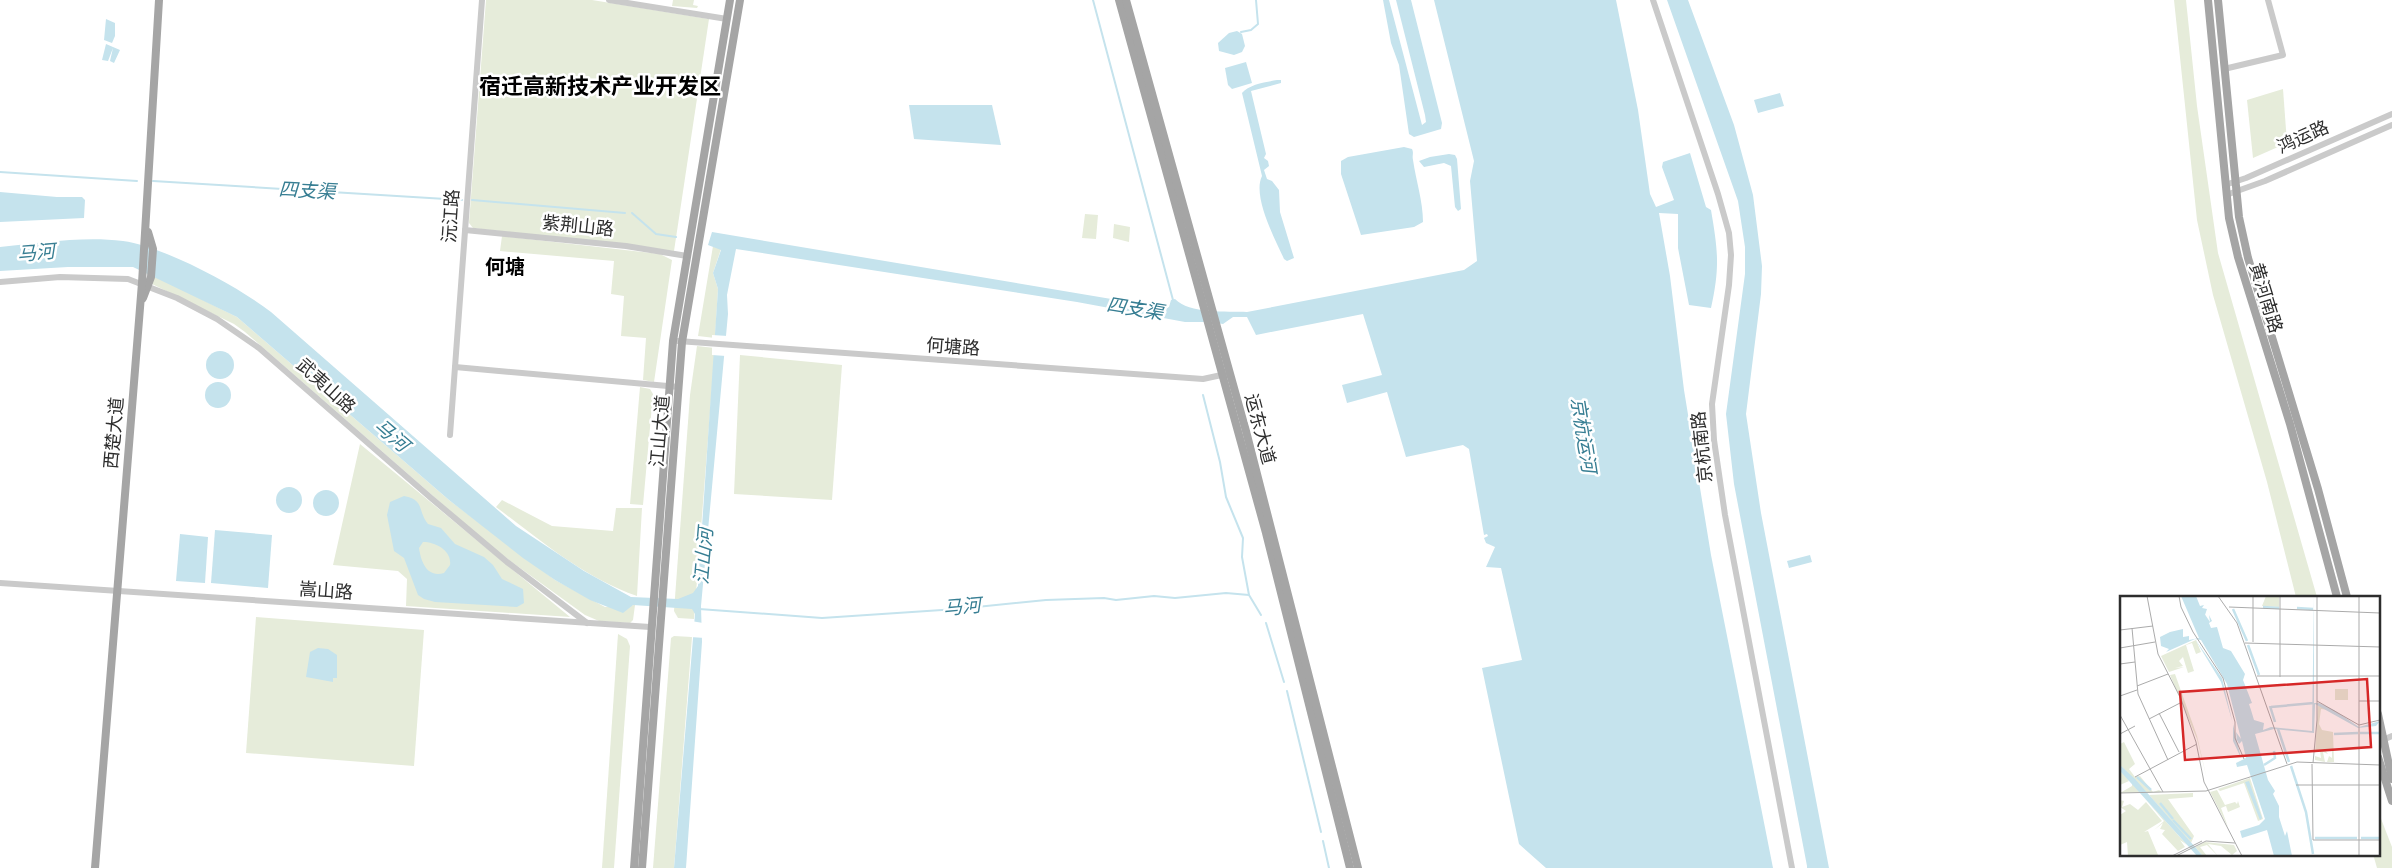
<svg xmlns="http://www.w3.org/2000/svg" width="2392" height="868" font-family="'Fira Sans Condensed','Noto Sans SC',sans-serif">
  <rect width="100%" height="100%" fill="#fff"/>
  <!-- green -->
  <g fill="#e6ecda">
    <path d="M486,0H592L709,19L674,251L473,228L469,223Z"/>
    <path d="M673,0H694L693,5L698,6L697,8L672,6Z"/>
    <path d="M2174,0H2186L2197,106L2218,253L2317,597H2296L2267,482L2213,295L2197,220Z"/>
    <path d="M2283,89L2287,143L2253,158L2247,100Z"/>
    <path d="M1085,214L1098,215L1096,239L1082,238Z"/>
    <path d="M1114,224L1130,227L1129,242L1113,238Z"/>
    <path d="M502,236L660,254L672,260L654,382L643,380L646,338L621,336L624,296L611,294L614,261L500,251Z"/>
    <path d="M713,246L721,249L713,273L718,289L715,338L698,336Z"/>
    <path d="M153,275L237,317L449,500L555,580L605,607L635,605L633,620L630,623L599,621L585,615L494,549L245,332L234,324L152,284Z"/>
    <path d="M697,346L715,348L694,619L678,618L674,611L690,395Z"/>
    <path d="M740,355L842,365L832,500L734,494Z"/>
    <path d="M640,387L650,389L653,394L643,505L630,504Z"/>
    <path d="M360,444L570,617L406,606L407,579L398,571L333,565Z"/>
    <path d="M502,500L552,526L613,531L616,508H642L637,596C584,578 540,540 496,507Z"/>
    <path d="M256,617L424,630L414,766L246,753Z"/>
    <path d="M618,634L627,639L630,646L614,868H602Z"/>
    <path d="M674,636L692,637L674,868H653L671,638Z"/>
    <path d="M2378,811L2392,847V868H2377L2373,854H2378Z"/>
  </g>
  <!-- water -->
  <g fill="#c5e3ed" fill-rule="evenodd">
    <path d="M1383,0H1389L1422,125L1426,122L1425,115L1396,0H1411L1442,123L1441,129L1414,137L1409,134L1399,65L1391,43Z"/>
    <path d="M1434,0H1616L1638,110L1650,194L1656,207L1674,200L1662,167L1663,162L1690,153L1706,207L1711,210C1718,251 1720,267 1711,308L1689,305L1678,248V214L1659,213L1670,276L1684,390L1711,555L1773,868H1546L1519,844L1482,668L1522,660L1501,568L1486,567L1495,547L1486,543L1484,538L1488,536L1487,534L1484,535L1469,449L1463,445L1406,457L1387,392L1347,403L1342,385L1382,375L1363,314L1256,335L1247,317H1233L1223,324L1211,322H1185L1077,302L736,249L727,295L728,314L701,606L702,642L686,868H674L695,614L692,609L633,605L623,613L590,600L555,580L523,558L449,500L237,317L133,267H68L0,271V247C40,243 83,236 123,241C163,246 239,287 271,312L516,526L584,571L631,597L678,599L693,593L698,586L718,289L713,273L721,250L708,245L712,232L1165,308L1169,307L1171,300L1175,299C1189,314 1227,311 1247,312L1464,270L1477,261L1470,181L1474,161Z"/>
    <path d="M1667,0H1688L1734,125L1753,195L1762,266L1761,294L1746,414L1761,513L1829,868H1807V866L1734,484L1726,414L1745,274V247L1738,201Z"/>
    <path d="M106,19L115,23V36L112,43L104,40Z"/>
    <path d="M1237,31L1242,34L1245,46L1242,52L1234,55L1219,51L1218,43L1229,33Z"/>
    <path d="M106,44L120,50L114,63L110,61L113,48L108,61L102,60Z"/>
    <path d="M1246,62L1252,83L1232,89L1228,85L1225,68Z"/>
    <path d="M1277,80H1281V83L1251,91L1266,154L1264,158L1268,161L1269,166L1264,170L1267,179L1272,181L1279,190L1280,212L1294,258L1287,261L1284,259C1275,239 1252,196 1262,176L1242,93C1249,84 1267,82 1277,80Z"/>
    <path d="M1780,93L1784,106L1758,113L1754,100Z"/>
    <path d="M909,105H992L1001,145L914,139Z"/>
    <path d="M1404,147L1412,149C1414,153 1412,155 1413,160C1416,181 1423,201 1423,222L1414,227L1361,235L1341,174V161L1348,157Z"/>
    <path d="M1449,154L1455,155L1457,159L1461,209L1458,211L1455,207L1451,166L1444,163L1424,167L1419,161L1430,157Z"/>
    <path d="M0,192L57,197H82L85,200L84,218L0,222Z"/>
    <circle cx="220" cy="365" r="14"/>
    <circle cx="218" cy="395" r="13"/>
    <circle cx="289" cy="500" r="13"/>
    <circle cx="326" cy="503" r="13"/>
    <path d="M404,496C425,500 417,510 428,524L441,528L455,544L484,557L493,565L502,579L523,589L524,603L517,607L435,602L424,599L418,595L404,558L394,551L387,515L390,502ZM423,542C436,542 452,551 450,565L444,573C427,578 421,562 419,548Z"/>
    <path d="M215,530L272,535L268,588L211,583Z"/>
    <path d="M180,534L208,537L205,583L176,581Z"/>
    <path d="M1810,555L1812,562L1789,568L1787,561Z"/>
    <path d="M318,648L328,649L337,655V678H333V682L306,677L310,652Z"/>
  </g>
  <!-- pier -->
  <g fill="#fff">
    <path d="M712,335L728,336L726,356L712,355Z"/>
    <path d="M691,621L703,623L705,638L690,637Z"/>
  </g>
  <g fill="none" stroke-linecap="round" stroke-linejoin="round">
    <!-- stream -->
    <g stroke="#c5e3ed" stroke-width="2">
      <path d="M1093,0L1173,300"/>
      <path d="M1241,32L1251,30L1258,24L1256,0"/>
      <path d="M0,172L137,181"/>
      <path d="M153,181L462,200"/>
      <path d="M472,200L625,213"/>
      <path d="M632,213L656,234L676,237"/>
      <path d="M1203,395L1220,462L1226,497L1243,538L1242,557L1249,595L1261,615"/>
      <path d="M699,609L822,618L957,609L1046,600L1104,598L1116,600L1154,596L1175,598L1226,593L1249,595"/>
      <path d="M1266,623L1284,682"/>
      <path d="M1287,691L1321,832"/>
      <path d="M1323,841L1329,868"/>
    </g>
    <!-- minor -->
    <g stroke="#cacaca" stroke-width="6">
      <path d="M609,0L727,19"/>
      <path d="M1653,0L1718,194L1729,233L1731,255L1729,285L1712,404L1714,440L1725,515L1792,868"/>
      <path d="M2224,69L2283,55L2268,0"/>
      <path d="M2225,185L2246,178L2392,114"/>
      <path d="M2226,195L2265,181L2392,125"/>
      <path d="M465,230L626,246L687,256"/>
      <path d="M0,282L60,277L128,279L177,298L217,319L259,348L431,498L507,562L587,623"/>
      <path d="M678,341L1203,379L1226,374"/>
      <path d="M455,367L679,387"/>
      <path d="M450,435L482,0"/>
      <path d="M0,583L650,627"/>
      <path d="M2378,742L2392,736"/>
    </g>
    <!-- major -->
    <g stroke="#a5a5a5" stroke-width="8">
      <path d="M1119,0L1266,533L1350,868"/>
      <path d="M1126,0L1246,431L1358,868"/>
      <path d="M2208,0L2229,218L2238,257L2290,424L2337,597"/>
      <path d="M2218,0L2239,217L2248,258L2318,489L2347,597"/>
      <path d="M143,298L151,277L153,249L148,232"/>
      <path d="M2378,714L2392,779"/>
      <path d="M2378,757L2392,801"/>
      <path d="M95,868L142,283L159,0"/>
      <path d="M634,868L673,341L730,0"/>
      <path d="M642,868L682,342L740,0"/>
    </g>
  </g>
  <g text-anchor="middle" stroke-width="5" stroke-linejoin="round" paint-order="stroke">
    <!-- street labels -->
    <g font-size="18" fill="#2d2d2d" stroke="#fff">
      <text transform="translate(2303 137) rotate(-24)" y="6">鸿运路</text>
      <text transform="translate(451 216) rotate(-86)" y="6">沅江路</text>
      <text transform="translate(578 226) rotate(6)" y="6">紫荆山路</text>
      <text transform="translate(2266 298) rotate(73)" y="6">黄河南路</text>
      <text transform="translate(953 347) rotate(4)" y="6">何塘路</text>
      <text transform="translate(326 386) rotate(42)" y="6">武夷山路</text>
      <text transform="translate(1260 429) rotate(75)" y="6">运东大道</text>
      <text transform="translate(660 431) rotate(-85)" y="6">江山大道</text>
      <text transform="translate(114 433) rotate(-85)" y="6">西楚大道</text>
      <text transform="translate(1702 447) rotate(-96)" y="6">京杭南路</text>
      <text transform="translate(326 591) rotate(4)" y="6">嵩山路</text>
    </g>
    <!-- water labels -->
    <g font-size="19" font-style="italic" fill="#377e93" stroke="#fff">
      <text transform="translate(307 190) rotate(3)" y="7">四支渠</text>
      <text transform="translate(36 252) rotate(-5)" y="7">马河</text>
      <text transform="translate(1135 308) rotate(9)" y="7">四支渠</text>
      <text transform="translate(392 435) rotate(41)" y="7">马河</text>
      <text transform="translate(1584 435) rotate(81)" y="7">京杭运河</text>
      <text transform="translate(703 556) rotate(-85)" y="7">江山河</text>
      <text transform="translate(962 606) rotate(-5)" y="7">马河</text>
    </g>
    <!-- quarter labels -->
    <g font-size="20" font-weight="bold" fill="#000" stroke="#fff">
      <text x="505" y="274">何塘</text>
    </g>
    <!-- district labels -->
    <g font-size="22" font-weight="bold" fill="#000" stroke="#fff">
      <text x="600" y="94">宿迁高新技术产业开发区</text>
    </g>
  </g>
  <!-- overview -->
  <g transform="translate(2120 596)">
    <rect width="260" height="260" fill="#fff"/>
    <path d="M146,0H159V11L142,10ZM76,44L81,56L76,58L72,47L66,49L74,75L68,77L63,61L59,65L63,70L55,72L64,71L49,76L41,60ZM55,78L77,140L87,183L77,143L50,79ZM215,93H228V104H215ZM198,108L210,114L201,113L199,128L202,134L213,136L214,166H207L209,160L212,162V155L205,154L208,158L203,156L205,166L195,164V160L201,162L200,155L196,154L195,158ZM4,146L15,168L9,173L15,181L20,180L33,196L39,194L42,196L27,197L0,169V148ZM0,175L11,185L22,197H0L12,190V187L7,182L9,185L0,189ZM130,182L143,223L138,225L124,187L100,195L98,193ZM97,194L105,209L115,206L117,208L118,205L120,211L108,216L106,210L101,212L108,231L90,196ZM73,197V201L48,203L74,240L71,247L29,199ZM22,199L67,249L60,244L65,251L58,255L42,238L45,234L40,233L43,227L34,234L44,225ZM0,204L4,205L2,211L10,208L18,214L26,206L42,225L24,236L28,235L38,259L8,260L7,246L0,249V219L6,215L0,211ZM85,246L114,249L117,255L112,259L101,250L88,248L98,260L87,249L80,251L87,260H83L75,251Z" fill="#e6ecda"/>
    <path d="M61,0H76L80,10L84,9L82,12L87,13L85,19L82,14L90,26L89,19L92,25L89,27L91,32L97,31L103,52L111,55L125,78L123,84L132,107L129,108L131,114L134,124L144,127L143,134L151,131L192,135L194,0V107H199L214,114L239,131L260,125L256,130L238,132L195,108L194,137L154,133L135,138L148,184L155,195L153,198L159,210V221L165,240L167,235L172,260H154L147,234L122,242L120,235L139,229L145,223L127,169L117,171L116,167L126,162L122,145L119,148L117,144L116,136L121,143L107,88L81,44L75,43L102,82L121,162L113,145V128L101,86L75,43L46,56L49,53L41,50L40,41L50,36L63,33V41L69,40V44L79,42ZM0,169L15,183L83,260H77L69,251L0,175ZM129,185L142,222L140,224L125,186Z" fill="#c5e3ed"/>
    <path fill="none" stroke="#c5e3ed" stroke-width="2.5" d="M143,11L159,12M177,12L193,13M113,13L127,45M128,49L139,79M150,110L155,126M151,111L194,107M158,133L169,166M240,137H260M214,138L238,137M144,169L155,162L154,155M171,170L186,216L193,258M17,181L31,194M40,207L53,223M53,224L71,243M195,242H237M241,242H260"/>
    <path fill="none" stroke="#ababab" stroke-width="1" d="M27,0L38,58L61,103L76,146L84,186L122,260M59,0L61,11L73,36L103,82L115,126V142L124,163M98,0L117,27L167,168M160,0V81M109,11L260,17M12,32L18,98L48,164M0,34L33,30M133,46V0M125,47L260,51M0,52L35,46M0,68L15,66M137,80H260M17,90L48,78M0,100L17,94M197,105L239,129L260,124M239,105H260M39,117L59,156M0,119L43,196M29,123L62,106M0,138L15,130M193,167L197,124V0M192,168L193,244H260M15,181L77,148M176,189H260M0,197L86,195L177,166L260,169M52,260L82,245M56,260L86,245L115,247M239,260V0"/>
    <path fill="#d62828" fill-opacity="0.15" stroke="#d62828" stroke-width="2.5" d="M247,83L251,151L65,164L60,96Z"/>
    <rect width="260" height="260" fill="none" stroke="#2d2d2d" stroke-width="2.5"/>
  </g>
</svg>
